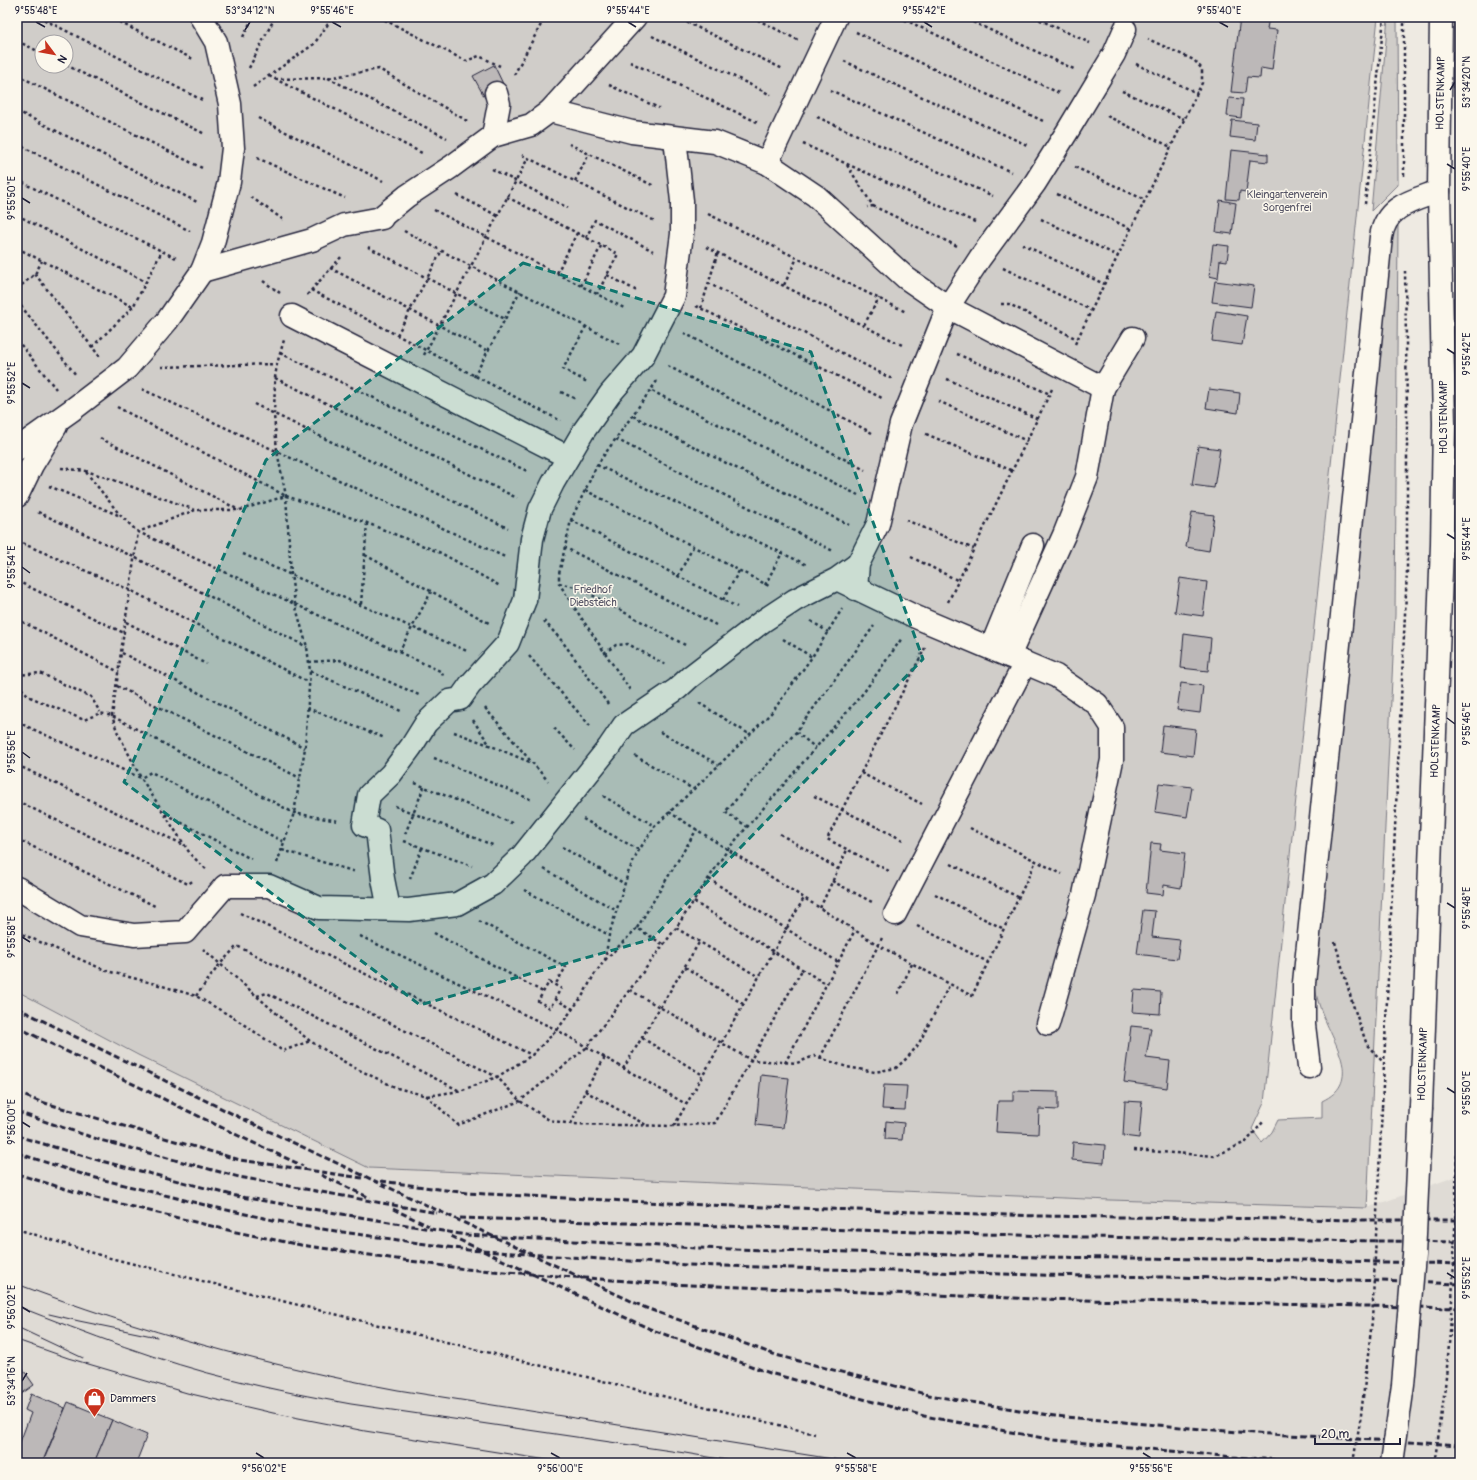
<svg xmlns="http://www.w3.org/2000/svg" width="1477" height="1480" font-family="Pangolin,sans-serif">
  <rect width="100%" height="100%" fill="#eeeae2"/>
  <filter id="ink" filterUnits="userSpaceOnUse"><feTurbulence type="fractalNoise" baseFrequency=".025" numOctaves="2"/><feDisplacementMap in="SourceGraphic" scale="8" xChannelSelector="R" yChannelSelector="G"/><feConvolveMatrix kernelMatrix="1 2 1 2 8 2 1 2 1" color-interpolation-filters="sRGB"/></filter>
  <g filter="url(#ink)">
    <!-- built -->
    <path fill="#dfdbd5" d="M17,991L138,1055L370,1168L1110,1200L1367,1208L1460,1175V1463H17Z"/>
    <!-- green -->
    <g fill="#d0cdc9" stroke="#797882" fill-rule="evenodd">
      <path d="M17,17H1378L1264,1103L1252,1129L1262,1143L1272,1132L1278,1120L1322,1118V1101C1360,1083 1338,1050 1326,1022C1320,1010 1317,998 1314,984L1390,234L1398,226L1395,615L1367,1208L1110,1200L369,1168L138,1055L17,991ZM42,42H66V66H42Z"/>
      <path d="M1388,17H1397L1398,184L1371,211Z"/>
    </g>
    <!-- building -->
    <g fill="#bcb8b8" stroke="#22223b">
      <path d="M1240,17H1269L1267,29L1277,30L1272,70L1261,68L1260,78L1247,77L1245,93L1231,92Z"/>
      <path d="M494,65L505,88L485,98L473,76Z"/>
      <path d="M1229,98L1243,99L1241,118L1227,116Z"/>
      <path d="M1232,120L1257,123L1255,140L1230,137Z"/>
      <path d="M1231,150L1268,154V162L1250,160L1246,192L1240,191L1239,200L1226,199Z"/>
      <path d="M1220,200L1236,203L1232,234L1216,232Z"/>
      <path d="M1213,244L1229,246L1227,261L1220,260L1218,278L1209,276Z"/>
      <path d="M1215,281L1254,286L1251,307L1212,302Z"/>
      <path d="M1216,311L1247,316L1242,345L1212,341Z"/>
      <path d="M1209,389L1240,393L1238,413L1206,408Z"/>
      <path d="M1198,446L1220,449L1214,488L1192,485Z"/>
      <path d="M1192,512L1214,515L1209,551L1186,547Z"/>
      <path d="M1180,578L1207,582L1203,616L1175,612Z"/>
      <path d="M1184,634L1211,638L1208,671L1181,668Z"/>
      <path d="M1181,683L1203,686L1200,713L1177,710Z"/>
      <path d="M1163,725L1196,729L1193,756L1160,752Z"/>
      <path d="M1159,783L1192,787L1187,817L1155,812Z"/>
      <path d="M1151,843L1161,844L1160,850L1185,853L1181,888L1164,885L1163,895L1146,893Z"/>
      <path d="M1143,910L1155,911L1152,937L1180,940L1177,959L1137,954Z"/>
      <path d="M1134,990L1161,992L1160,1014L1132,1012Z"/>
      <path d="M1131,1026L1151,1028L1146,1058L1170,1061L1167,1088L1124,1082Z"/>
      <path d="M761,1075L789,1078L783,1128L756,1125Z"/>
      <path d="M884,1085L907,1086L905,1110L882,1109Z"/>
      <path d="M1013,1091L1058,1092V1110L1039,1109L1038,1134L996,1132L998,1101H1013Z"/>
      <path d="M1125,1101L1142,1102L1139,1138L1123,1136Z"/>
      <path d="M886,1121L904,1123L902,1140L885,1139Z"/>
      <path d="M1073,1142L1105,1145L1104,1163L1072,1160Z"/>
      <path d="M22,1368L34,1385L17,1397V1371Z"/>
      <path d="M31,1394L65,1408L42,1463H17V1450L31,1413L25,1410Z"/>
      <path d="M68,1402L112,1420L94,1463H46L43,1462Z"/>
      <path d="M112,1420L147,1435L136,1463H94Z"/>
    </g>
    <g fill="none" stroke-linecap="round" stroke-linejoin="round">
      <defs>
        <g id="minor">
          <path d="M550,111L635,17"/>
          <path d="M493,136L499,104L496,93"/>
          <path d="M767,163L836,17"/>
          <path d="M380,218L407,196L451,167L493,136L531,125L550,111L632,132L715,142L767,163L816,196L906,278L948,307L1103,388L1133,338"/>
          <path d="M202,271L312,240L344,225L382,218"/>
          <path d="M292,316L568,457"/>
          <path d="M17,449L72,410L127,368L167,321L202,271L213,243L229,182L233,148L230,104L216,42L201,17"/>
          <path d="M17,496L32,465L56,426"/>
          <path d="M843,582L916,617L1056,676L1097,704L1112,727V760L1084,895L1048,1024"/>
          <path d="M856,589L858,564L878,524L901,424L948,307L980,258L1035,183L1067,132L1114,54L1125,29"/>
          <path d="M991,648L1033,545"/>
          <path d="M1009,656L1064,535L1087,477L1103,388"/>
          <path d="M17,888L80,926L134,935L185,932L225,886H269L319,908L409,910L457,904L493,884L522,856L609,747L624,725L677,689L690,677L763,621L795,600L837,579L858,564"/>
          <path d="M389,909L383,879L377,830L364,825L369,795L391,774L411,747L426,723L449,701L460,699L470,685L508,643L525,600L532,539L540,509L553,483L583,432L610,394L643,356L674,296L682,234V201L675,138"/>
          <path d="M895,914L1025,663"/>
          <path d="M1309,1067L1304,1025V983L1381,237C1386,205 1413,201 1439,191"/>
        </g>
        <path id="major" d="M1421,1107L1442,545L1444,423L1439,191L1441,17"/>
      </defs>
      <!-- minor casing -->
      <use href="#minor" stroke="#22223b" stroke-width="25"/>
      <!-- major casing -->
      <use href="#major" stroke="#22223b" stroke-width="25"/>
      <!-- path -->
      <g stroke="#22223b" stroke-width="2.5" stroke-dasharray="3 3" stroke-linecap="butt">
        <path d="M39,17L202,100"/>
        <path d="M109,17L193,59"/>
        <path d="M379,17L466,61L479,56L500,66"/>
        <path d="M676,17L783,69"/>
        <path d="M752,17L798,40"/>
        <path d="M899,17L1061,94"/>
        <path d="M962,17L1076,70"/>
        <path d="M1034,17L1090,43"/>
        <path d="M1404,17V176"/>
        <path d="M856,32L1043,121"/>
        <path d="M652,36L771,95"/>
        <path d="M243,37L253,17"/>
        <path d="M17,41L42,53"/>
        <path d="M844,61L1029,146"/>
        <path d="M630,62L757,122"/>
        <path d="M1136,64L1197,93"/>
        <path d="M66,65L205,134"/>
        <path d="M249,68L275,17"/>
        <path d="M17,75L204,169"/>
        <path d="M514,75L545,17"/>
        <path d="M269,76L424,154"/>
        <path d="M328,78L447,138"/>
        <path d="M275,79L328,78L379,69L469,122"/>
        <path d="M609,85L659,108"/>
        <path d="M253,87L314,44L333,17"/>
        <path d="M830,90L1011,172"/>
        <path d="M1122,91L1184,119"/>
        <path d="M17,111L197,202"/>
        <path d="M1107,116L1171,147"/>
        <path d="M817,117L993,196"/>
        <path d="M258,118L383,181"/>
        <path d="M17,144L190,231"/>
        <path d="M569,144L654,186"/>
        <path d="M803,144L975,222"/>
        <path d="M522,155L655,221"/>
        <path d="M257,158L345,198"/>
        <path d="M847,165L873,206L867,207"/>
        <path d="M1075,167L1145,200"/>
        <path d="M492,169L568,208"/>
        <path d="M17,180L178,259"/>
        <path d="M575,181L589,154"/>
        <path d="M1057,194L1131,229"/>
        <path d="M457,195L498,216"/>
        <path d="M251,197L285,221"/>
        <path d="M507,197L618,254L597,294"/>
        <path d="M1365,204L1384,17"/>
        <path d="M873,206L957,246"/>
        <path d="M434,210L626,309"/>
        <path d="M708,214L906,312"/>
        <path d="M17,215L146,282"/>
        <path d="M1041,219L1118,256"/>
        <path d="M404,231L619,344"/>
        <path d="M586,238L595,220L653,251"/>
        <path d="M1022,244L1104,284"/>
        <path d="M368,247L505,319"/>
        <path d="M706,247L904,346"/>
        <path d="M17,248L133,307"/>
        <path d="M330,268L488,351"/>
        <path d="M1003,268L1091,310"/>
        <path d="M557,273L577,233"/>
        <path d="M35,274L100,357"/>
        <path d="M607,275L637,291"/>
        <path d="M263,281L280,293"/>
        <path d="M708,283L892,379"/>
        <path d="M784,285L797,258"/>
        <path d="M581,286L601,246"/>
        <path d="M17,289L35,274L42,261"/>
        <path d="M311,290L561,421"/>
        <path d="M307,295L342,256"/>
        <path d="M17,301L76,375"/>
        <path d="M1001,304H1009L1077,339"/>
        <path d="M696,306L884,399"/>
        <path d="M701,308L718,252"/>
        <path d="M864,325L879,298"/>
        <path d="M586,326L563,369L587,382"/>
        <path d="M684,333L872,433"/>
        <path d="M397,335L442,250"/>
        <path d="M17,340L56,389"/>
        <path d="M1075,344L1202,83V69L1194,60L1148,39"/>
        <path d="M92,347L133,307L162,251"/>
        <path d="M280,353L529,472"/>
        <path d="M957,354L1050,394"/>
        <path d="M424,355L528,158"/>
        <path d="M668,366L865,470"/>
        <path d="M161,367L277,364"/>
        <path d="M474,377L520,291"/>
        <path d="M275,378L517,498"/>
        <path d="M947,379L1038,419"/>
        <path d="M142,389L505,557"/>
        <path d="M652,391L858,495"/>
        <path d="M561,392L576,399"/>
        <path d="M938,401L1027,441"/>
        <path d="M254,404L508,528"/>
        <path d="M117,407L286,496"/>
        <path d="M17,410L21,416"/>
        <path d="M633,416L849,525"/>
        <path d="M926,434L1013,471"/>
        <path d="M100,438L239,510"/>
        <path d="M616,439L833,551"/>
        <path d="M597,465L807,565"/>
        <path d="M61,468L86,471L108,478L195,510H240L286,496L367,523L441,553L500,586"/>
        <path d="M86,472L120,515L138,532L195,510"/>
        <path d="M49,486L118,515"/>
        <path d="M585,490L769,586"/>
        <path d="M38,512L134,557L307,647"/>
        <path d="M571,520L737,607"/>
        <path d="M906,520L974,549"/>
        <path d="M17,541L130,590L308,682"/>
        <path d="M564,547L716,625"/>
        <path d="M243,554L467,651"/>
        <path d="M365,555L489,623"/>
        <path d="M911,557L959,581"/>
        <path d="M678,576L693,547"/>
        <path d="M17,581L124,633"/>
        <path d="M559,583L579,588L687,646"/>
        <path d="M765,585L782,553"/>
        <path d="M723,600L739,571"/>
        <path d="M948,602L1052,389"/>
        <path d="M361,604L367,523"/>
        <path d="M17,619L119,672"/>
        <path d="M544,621L562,641L608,704"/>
        <path d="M811,621L828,632"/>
        <path d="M126,622L206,664"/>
        <path d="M783,639L812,657"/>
        <path d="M399,652L431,592"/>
        <path d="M122,653L305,748"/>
        <path d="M604,653L616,645L628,644L666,665"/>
        <path d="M529,656L592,728"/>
        <path d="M309,662L340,660L419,695"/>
        <path d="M310,671L403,712"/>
        <path d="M17,675L40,673L91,697L100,712"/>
        <path d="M17,684L30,697L84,720L100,713L112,716L294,813L338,821"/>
        <path d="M117,686L300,778"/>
        <path d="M630,690L570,601L559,583V574L571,520L597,465L657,381"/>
        <path d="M699,703L749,734"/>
        <path d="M307,708L385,738"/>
        <path d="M485,708L548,781"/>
        <path d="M473,720L489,744"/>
        <path d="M17,722L141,778L151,772L284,842"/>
        <path d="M554,728L575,750"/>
        <path d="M454,732L489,745L532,763"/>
        <path d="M660,732L719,765"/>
        <path d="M796,732L816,748"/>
        <path d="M635,756L693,789"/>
        <path d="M434,758L532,800"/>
        <path d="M17,765L184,845"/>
        <path d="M861,773L922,804"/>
        <path d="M415,783L514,824"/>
        <path d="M603,796L655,826"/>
        <path d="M814,796L905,841"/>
        <path d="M17,801L188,884L194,880"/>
        <path d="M395,806L495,846"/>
        <path d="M669,812L878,945L972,996L1036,861"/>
        <path d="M165,814L251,859"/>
        <path d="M583,819L639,850"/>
        <path d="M748,827L725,812L796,732L874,626"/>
        <path d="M970,828L1062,874"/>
        <path d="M405,834L424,787"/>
        <path d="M780,834L838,869"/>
        <path d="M17,839L157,907"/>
        <path d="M404,841L472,866"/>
        <path d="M562,847L625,884"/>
        <path d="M282,850L356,872"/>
        <path d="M277,863L294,813L300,778L305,748L310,671L307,647L295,604L291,574L286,496L277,451L274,415L275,378L277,364L284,340"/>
        <path d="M951,864L1018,897"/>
        <path d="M206,869L191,855L141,778L117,731L112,716L138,532L442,672L443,676"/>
        <path d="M544,869L617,911"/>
        <path d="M889,871L827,839L925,648"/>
        <path d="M410,879L422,848"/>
        <path d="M709,879L838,962"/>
        <path d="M832,881L872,902"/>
        <path d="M524,890L609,935"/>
        <path d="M935,894L1004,929"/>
        <path d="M694,902L826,984"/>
        <path d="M820,908L847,850"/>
        <path d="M240,913L532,1055"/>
        <path d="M479,921L566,967L555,985"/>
        <path d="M917,926L988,962"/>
        <path d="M637,928L697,829"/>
        <path d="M676,928L759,977"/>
        <path d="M17,932L107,971L159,985L196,996L234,1018L283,1051L310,1041"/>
        <path d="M434,933L543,992"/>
        <path d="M360,936L557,1030L686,1104"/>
        <path d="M1335,942L1353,1005L1367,1045L1383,1062"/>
        <path d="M203,949L284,1020L310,1041L353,1067L397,1088L427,1096L458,1125L520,1101L586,1048L676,928L728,849L864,692L902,638"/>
        <path d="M605,960L637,928L664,945"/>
        <path d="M685,967L743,1004"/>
        <path d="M549,982L561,988L550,1008L538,1001Z"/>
        <path d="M630,990L751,1060L797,1063L814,1056L847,1067L875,1072L896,1068L907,1058L918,1045L950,984"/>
        <path d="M898,994L912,964"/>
        <path d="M196,996L220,964L237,946L497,1077L520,1101L549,1120L571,1124L674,1126L715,1123L802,970"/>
        <path d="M257,996L267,993L460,1091"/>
        <path d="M555,999L573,1009"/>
        <path d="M642,1038L703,1075"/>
        <path d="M820,1058L883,936"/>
        <path d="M785,1063L855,930"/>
        <path d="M623,1069L700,941"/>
        <path d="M585,1091L646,1125"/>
        <path d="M427,1096L460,1091L497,1077L532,1055L557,1030L583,995L594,975L605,960L609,935L628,873L639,850L655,826L719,765L773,711L812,657L842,609"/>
        <path d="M1382,1107L1407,571V412L1405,271"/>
        <path d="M1458,1108L1460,1067"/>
        <path d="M571,1124L585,1091L605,1057"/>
        <path d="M674,1126L804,898"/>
        <path d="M1134,1150L1215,1156L1246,1142L1263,1122"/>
        <path d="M17,1229L106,1257L815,1434"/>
      </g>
      <!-- minor -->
      <use href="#minor" stroke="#fbf7ec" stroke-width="22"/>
      <!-- major -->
      <use href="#major" stroke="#fbf7ec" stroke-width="22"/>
      <!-- tram -->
      <g stroke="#22223b" stroke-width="1">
        <path d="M17,1284C141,1331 268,1366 398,1390L858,1463"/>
        <path d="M17,1306C88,1334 161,1362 235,1380C274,1390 313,1397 351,1404L685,1453L744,1463"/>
        <path d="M49,1314L79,1321L157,1337"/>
        <path d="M17,1327L83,1358"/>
        <path d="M17,1340L68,1358L187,1393L273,1413L365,1431L566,1463"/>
      </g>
      <!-- rail -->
      <g stroke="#22223b" stroke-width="3" stroke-dasharray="6 3" stroke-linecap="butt">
        <path d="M17,1008L247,1121L646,1308L776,1355L929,1395L1055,1416L1237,1432L1460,1445"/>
        <path d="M17,1027L239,1136L303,1166"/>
        <path d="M17,1093L38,1101L240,1160L362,1178"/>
        <path d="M17,1112L100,1140L239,1177L437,1213"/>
        <path d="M17,1136L94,1159L236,1196L466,1235L697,1248L1036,1257L1307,1260L1460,1264"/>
        <path d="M17,1153L88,1176L213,1207L301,1226L468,1250L688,1265L1036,1275L1354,1280L1460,1284"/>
        <path d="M17,1174L92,1197L236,1232L301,1245L465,1269L667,1284L1036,1299L1460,1308"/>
        <path d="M321,1175L370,1198"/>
        <path d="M381,1181L467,1193L707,1205L1038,1216L1368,1220H1460"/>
        <path d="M393,1209L429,1226"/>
        <path d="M460,1218L1084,1237L1460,1242"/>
        <path d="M451,1236L650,1329L770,1373L924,1416L1054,1440L1233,1457L1323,1463"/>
      </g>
      <defs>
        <path id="major-bridge" d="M1392,1463L1403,1385L1414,1255L1421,1107"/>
      </defs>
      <!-- major-bridge casing -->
      <use href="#major-bridge" stroke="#22223b" stroke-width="25" stroke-linecap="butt"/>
      <!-- path-bridge -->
      <g stroke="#22223b" stroke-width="2.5" stroke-dasharray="3 3" stroke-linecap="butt">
        <path d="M1353,1463L1361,1415L1372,1321L1382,1107"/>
        <path d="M1434,1463C1455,1347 1455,1226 1458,1108"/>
      </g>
      <!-- major-bridge -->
      <use href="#major-bridge" stroke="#fbf7ec" stroke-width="22"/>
    </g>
  </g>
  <!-- marked area -->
  <path fill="#0f766e" fill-opacity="0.2" stroke="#0f766e" stroke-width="3" stroke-dasharray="8 5" stroke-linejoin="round" d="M523,263L811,352L923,659L652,939L420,1005L124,782L266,460Z"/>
  <!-- ticks -->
  <path fill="none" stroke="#22223b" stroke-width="1.5" d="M36,22L45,27M332,22L341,27M628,22L636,27M924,22L932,27M1219,22L1228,27M245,30L250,22M1450,90L1455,82M1447,164L1455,169M22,198L30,203M1447,349L1455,354M22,383L30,388M1447,534L1455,539M22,567L30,573M1447,718L1455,724M22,752L30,758M1447,903L1455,908M22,937L30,942M1447,1088L1455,1093M22,1122L30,1127M1447,1273L1455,1278M22,1307L30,1312M22,1381L27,1373M256,1453L264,1458M551,1453L560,1458M847,1453L856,1458M1143,1453L1151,1458"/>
  <!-- icons -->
  <defs>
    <symbol id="shop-pin" viewBox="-11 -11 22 30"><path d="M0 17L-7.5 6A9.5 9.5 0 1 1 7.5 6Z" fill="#c8321e" stroke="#fbf7ec"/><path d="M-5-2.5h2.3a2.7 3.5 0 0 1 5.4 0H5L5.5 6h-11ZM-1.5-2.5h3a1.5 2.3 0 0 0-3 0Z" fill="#fff"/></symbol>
  </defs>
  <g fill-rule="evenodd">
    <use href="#shop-pin" x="82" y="1386" width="25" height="34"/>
  </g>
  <g text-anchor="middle" stroke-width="3" stroke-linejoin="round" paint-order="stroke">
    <!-- street labels -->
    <g font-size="11" fill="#22223b" stroke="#fbf7ec">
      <text transform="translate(1440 93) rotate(-89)" y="4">HOLSTENKAMP</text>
      <text transform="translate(1443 417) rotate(-90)" y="4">HOLSTENKAMP</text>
      <text transform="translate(1435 741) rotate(-88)" y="4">HOLSTENKAMP</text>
      <text transform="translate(1422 1064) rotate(-88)" y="4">HOLSTENKAMP</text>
    </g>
    <!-- park labels -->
    <g font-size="11" fill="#565566" stroke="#fbf7ec">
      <text x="1287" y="198">Kleingartenverein<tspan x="1287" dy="13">Sorgenfrei</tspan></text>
      <text x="593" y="593">Friedhof<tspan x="593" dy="13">Diebsteich</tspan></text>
    </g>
    <!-- poi labels -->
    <g font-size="11" fill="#22223b" stroke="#fbf7ec" text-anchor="start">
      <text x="110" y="1402">Dammers</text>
    </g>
  </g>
  <!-- margin -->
  <rect width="1477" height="1480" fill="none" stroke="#fbf7ec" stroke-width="44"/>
  <!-- north arrow -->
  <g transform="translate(54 54) rotate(122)"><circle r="19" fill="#fbf7ec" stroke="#a4a2a5"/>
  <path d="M0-3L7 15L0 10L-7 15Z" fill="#c8321e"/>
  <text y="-6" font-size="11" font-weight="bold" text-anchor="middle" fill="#22223b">N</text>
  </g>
  <!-- scale -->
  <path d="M1315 1438v6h85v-6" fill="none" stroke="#22223b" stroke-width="2"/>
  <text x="1321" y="1438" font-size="12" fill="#22223b" stroke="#fbf7ec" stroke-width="3" paint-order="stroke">20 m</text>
  <rect x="22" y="22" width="1433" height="1436" fill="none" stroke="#22223b" stroke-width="1.5"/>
  <g font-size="10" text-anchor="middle" fill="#22223b">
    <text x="36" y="14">9°55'48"E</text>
    <text x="250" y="14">53°34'12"N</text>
    <text x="332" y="14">9°55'46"E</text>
    <text x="628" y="14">9°55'44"E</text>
    <text x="924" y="14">9°55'42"E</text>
    <text x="1219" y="14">9°55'40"E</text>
    <text transform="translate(1466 82) rotate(-90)" y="4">53°34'20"N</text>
    <text transform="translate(1466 169) rotate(-90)" y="4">9°55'40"E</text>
    <text transform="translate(11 198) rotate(-90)" y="4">9°55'50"E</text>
    <text transform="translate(1466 354) rotate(-90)" y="4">9°55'42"E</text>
    <text transform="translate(11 383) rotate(-90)" y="4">9°55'52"E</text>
    <text transform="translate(1466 539) rotate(-90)" y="4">9°55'44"E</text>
    <text transform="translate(11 567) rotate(-90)" y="4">9°55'54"E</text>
    <text transform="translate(1466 724) rotate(-90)" y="4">9°55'46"E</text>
    <text transform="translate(11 752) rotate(-90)" y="4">9°55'56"E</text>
    <text transform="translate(1466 908) rotate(-90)" y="4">9°55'48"E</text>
    <text transform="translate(11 937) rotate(-90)" y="4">9°55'58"E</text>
    <text transform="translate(1466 1093) rotate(-90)" y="4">9°55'50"E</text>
    <text transform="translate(11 1122) rotate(-90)" y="4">9°56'00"E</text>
    <text transform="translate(1466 1278) rotate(-90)" y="4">9°55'52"E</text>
    <text transform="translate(11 1307) rotate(-90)" y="4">9°56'02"E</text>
    <text transform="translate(11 1381) rotate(-90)" y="4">53°34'16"N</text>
    <text x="264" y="1472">9°56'02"E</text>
    <text x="560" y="1472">9°56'00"E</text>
    <text x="856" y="1472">9°55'58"E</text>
    <text x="1151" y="1472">9°55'56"E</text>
  </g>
</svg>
